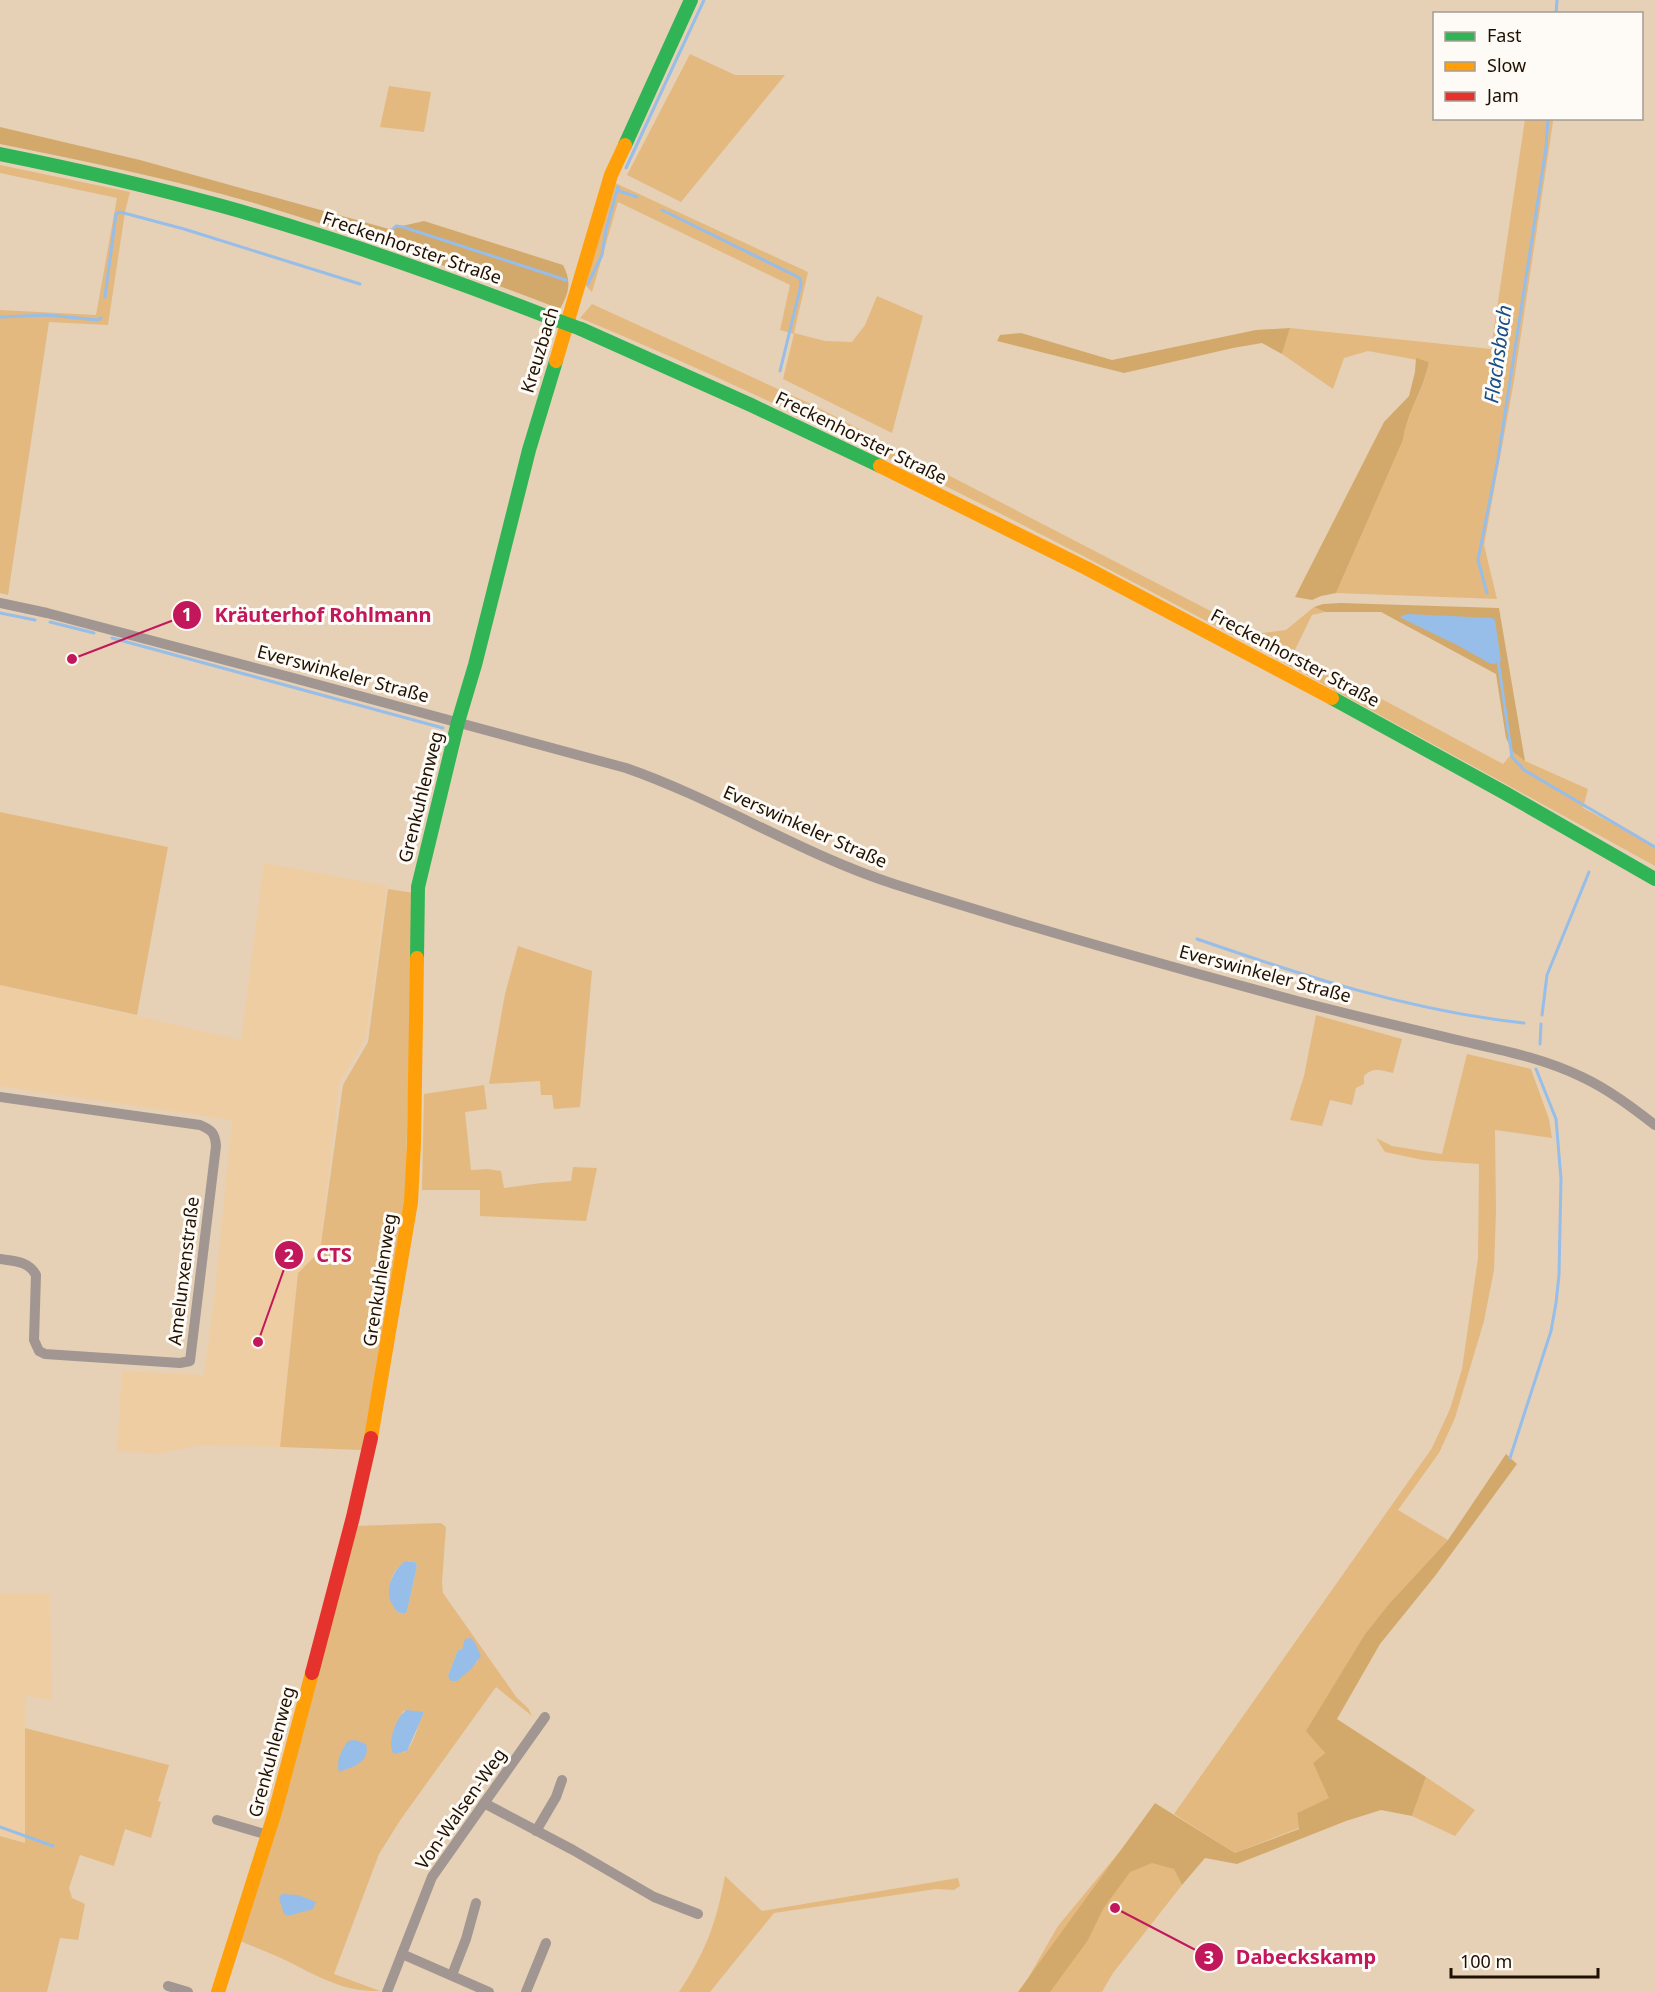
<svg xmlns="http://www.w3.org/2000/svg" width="1655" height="1992" font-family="'Noto Sans',sans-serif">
  <rect width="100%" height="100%" fill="#e6d1b6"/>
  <!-- built -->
  <g fill="#efcda3">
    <path d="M264,863L387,886L366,1037L339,1084L320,1251L298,1273L280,1447L199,1445L158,1454L117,1451L122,1371L204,1375L214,1301L232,1120L0,1086V985L241,1040Z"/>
    <path d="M46,1593L50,1594L52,1700L26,1696L25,1843L0,1835V1594Z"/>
  </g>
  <!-- green -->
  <g fill="#e3b980" fill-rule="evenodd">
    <path d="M690,54L735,75H785L681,202L627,175Z"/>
    <path d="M389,86L431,92L424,132L380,127Z"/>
    <path d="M1525,119H1553V122L1514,381L1484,545L1497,599L1336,593L1403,440C1407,412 1424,390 1429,362L1368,351L1344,358L1333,389L1282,354L1290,328L1491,349Z"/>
    <path d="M0,165L130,192L125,212L108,325L49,322L8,595L0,593V310L96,315L117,198L0,173Z"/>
    <path d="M613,182L808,272L794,333L825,341L852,342L865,325L877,296L923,316L892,433L783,379L794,334L780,330L790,285L618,202L592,292L583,283Z"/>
    <path d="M592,304L813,405L1255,634L1286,630L1314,607L1325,612L1312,615L1294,652L1503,764L1513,752L1525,761L1588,789L1583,808L1655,846V866C1302,673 952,473 580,318Z"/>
    <path d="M0,812L168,847L137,1015L0,985Z"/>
    <path d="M388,889L414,893L405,1200L388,1323L362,1450L280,1447L298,1273L320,1251L343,1085L368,1042Z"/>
    <path d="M518,946L592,971L580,1107L554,1109L552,1095H541L540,1081L489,1084L505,994Z"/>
    <path d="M1316,1015L1402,1039L1393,1073C1381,1070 1373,1067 1364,1076V1084L1356,1088L1352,1105L1330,1100L1322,1126L1290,1120L1304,1076Z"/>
    <path d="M1467,1054L1531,1069L1549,1119L1552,1138L1495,1130L1496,1211L1494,1270L1484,1321L1455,1418L1439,1453L1398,1510L1448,1540L1388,1605L1365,1634L1307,1731L1325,1753L1313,1763L1330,1798L1297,1813L1299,1828L1235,1853L1174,1814L1432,1448L1450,1409L1462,1369L1478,1258L1479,1164L1423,1160L1385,1152L1376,1138L1392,1146L1442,1154Z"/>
    <path d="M484,1085L487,1109L465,1112L471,1170L487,1169L501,1171L504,1188L541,1183L571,1181L573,1167L597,1168L586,1221L480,1216V1190H422L424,1094Z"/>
    <path d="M441,1523L446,1527L442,1582L443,1593L517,1698L528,1708L532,1716L496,1687L401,1819L379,1854L334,1974L380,1991C348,1992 324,1980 297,1966C279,1956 259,1949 240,1941L354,1526ZM405,1561L415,1562L417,1566L407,1611L405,1614L397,1612C387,1594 386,1575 405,1561ZM458,1650L462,1651L478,1661L464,1674L448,1676ZM403,1711L423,1715C417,1726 414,1746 404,1753L392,1737Z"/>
    <path d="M25,1728L169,1765L158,1801L161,1802L151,1838L125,1829L114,1866L80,1855L69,1888L72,1898L85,1904L78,1940L60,1938L47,1992H0V1836L29,1844L25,1843Z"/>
    <path d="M1426,1777L1475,1810L1455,1836L1412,1816Z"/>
    <path d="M1154,1810L1203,1853L1180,1880L1182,1885L1113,1973L1102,1992H1020L1058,1926Z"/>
    <path d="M725,1876L762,1911L958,1878L960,1886L954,1890L936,1889L774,1913L710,1992H679C706,1951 716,1924 725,1876Z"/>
  </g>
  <!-- forest -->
  <g fill="#d3a96b">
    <path d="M0,127L140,160L389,229L424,221L563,265C572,282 569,293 560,309C459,270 357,234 254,203C170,179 85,161 0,144Z"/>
    <path d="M1290,328L1282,354L1262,343L1233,348L1124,373L997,341L1000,335L1021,333L1112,360L1256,330Z"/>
    <path d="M1416,358L1429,362C1424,389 1407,412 1403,440L1336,593L1321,596L1312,600L1295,597L1384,422L1409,396L1415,372Z"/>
    <path d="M1341,603L1499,608L1525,761L1513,752L1506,738L1496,674L1381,612H1325L1314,607L1323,604Z"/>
    <path d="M1506,1454L1517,1464L1435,1576L1380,1644L1337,1719L1426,1777L1412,1816L1381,1810L1346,1821L1237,1864L1205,1858L1182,1885L1174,1869L1152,1863L1130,1872L1103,1909L1088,1940L1050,1992H1018L1155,1803L1235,1853L1299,1829L1297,1813L1329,1798L1313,1763L1325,1753L1306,1731L1365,1634L1388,1605L1448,1540Z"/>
  </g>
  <!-- water -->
  <g fill="#97bde9">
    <path d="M1408,614L1492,618L1495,620L1501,661L1494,664L1489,663L1457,645L1401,618V616Z"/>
    <path d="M405,1561L415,1562L417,1566L407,1611L405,1614L397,1612C396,1609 393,1607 392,1604C384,1590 393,1570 405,1561Z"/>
    <path d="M471,1638L475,1643L481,1656L471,1669L457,1681H451L448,1676L458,1650H462L465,1639Z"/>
    <path d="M407,1710L423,1712V1715L407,1751L394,1754C386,1744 396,1716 407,1710Z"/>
    <path d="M355,1740L366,1744C371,1762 353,1767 339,1772C336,1760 341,1751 348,1741Z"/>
    <path d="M282,1894L298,1895L316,1902L313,1909L288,1916L284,1914L279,1898Z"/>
  </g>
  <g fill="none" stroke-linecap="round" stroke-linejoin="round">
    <!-- stream -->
    <g stroke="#97bde9" stroke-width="3">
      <path d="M1556,14L1557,0"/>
      <path d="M626,168L704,0"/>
      <path d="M662,210L800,278L801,285L780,371"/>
      <path d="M393,229L396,226L403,227L566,280"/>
      <path d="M588,284L602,255L606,230L618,187L619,191L637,197"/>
      <path d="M105,297L116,214L120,212L184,229L360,284"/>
      <path d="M0,317L47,315L98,320L101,318"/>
      <path d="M1487,593L1478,560L1498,459L1546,148L1548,118"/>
      <path d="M0,613L35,620"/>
      <path d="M50,622L94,633"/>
      <path d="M112,638L443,728"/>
      <path d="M1498,660L1512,757L1524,770L1655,847"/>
      <path d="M1197,939C1304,976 1411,1011 1524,1023"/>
      <path d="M1542,1015L1547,975L1589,872"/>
      <path d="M1540,1044L1541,1024"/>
      <path d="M1510,1458L1551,1331L1556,1303L1559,1275L1561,1179L1556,1119L1536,1069"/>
      <path d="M0,1827L53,1846"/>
    </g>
    <!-- street -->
    <g stroke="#a19692" stroke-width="10">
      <path d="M0,603L47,613L286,676L626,768C718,800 801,854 894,884C1028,927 1164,965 1301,1002C1355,1016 1411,1029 1466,1042C1506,1051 1545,1059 1582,1077C1608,1089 1633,1108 1655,1125"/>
      <path d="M0,1097L200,1125C212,1130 215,1133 216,1146L190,1361L180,1363L45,1354L39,1351L34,1340L36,1275C29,1261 14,1261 0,1259"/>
      <path d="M484,1803L573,1850L654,1897L698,1914"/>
      <path d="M217,1820L268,1835"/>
      <path d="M536,1831L556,1797L562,1780"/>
      <path d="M402,1954L489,1992"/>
      <path d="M452,1975L466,1939L476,1903"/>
      <path d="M168,1986L188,1992"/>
      <path d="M387,1992L432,1877L545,1717"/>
      <path d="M526,1992L546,1943"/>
    </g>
    <!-- fast -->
    <g stroke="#30b455" stroke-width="14">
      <path d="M625,145L691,0"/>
      <path d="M0,154C75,169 149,186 222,206C334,237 443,276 551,318"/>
      <path d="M581,329L751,405L880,466"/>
      <path d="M1332,698L1505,793L1655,879"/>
      <path d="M417,958L418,887L458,722L475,665L529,450L556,361"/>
    </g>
    <!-- slow -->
    <g stroke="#ff9f0a" stroke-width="14">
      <path d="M556,361L611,175L625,145"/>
      <path d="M880,466L1086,568L1332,698"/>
      <path d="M371,1438L411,1202L414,1143L417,958"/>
      <path d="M218,1992L275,1812L312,1673"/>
    </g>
    <!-- jam -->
    <path stroke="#e5322d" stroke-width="14" d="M312,1673L353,1517L371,1438"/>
    <!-- fast-bridge -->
    <path stroke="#30b455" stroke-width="14" d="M551,318L581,329"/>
  </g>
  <g text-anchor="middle" stroke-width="6" stroke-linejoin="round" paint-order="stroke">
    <!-- street labels -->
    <g font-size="18" fill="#1e1101" stroke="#fefaf6">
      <text transform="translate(412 248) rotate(19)" y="6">Freckenhorster Straße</text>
      <text transform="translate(540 350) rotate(-73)" y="6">Kreuzbach</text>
      <text transform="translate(861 438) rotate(26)" y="6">Freckenhorster Straße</text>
      <text transform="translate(1295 658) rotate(28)" y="6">Freckenhorster Straße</text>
      <text transform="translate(343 674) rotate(15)" y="6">Everswinkeler Straße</text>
      <text transform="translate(421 797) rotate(-76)" y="6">Grenkuhlenweg</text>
      <text transform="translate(805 827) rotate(24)" y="6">Everswinkeler Straße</text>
      <text transform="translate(1265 974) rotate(15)" y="6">Everswinkeler Straße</text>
      <text transform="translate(184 1271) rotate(-83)" y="6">Amelunxenstraße</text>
      <text transform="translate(380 1280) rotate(-81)" y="6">Grenkuhlenweg</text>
      <text transform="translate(272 1752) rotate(-75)" y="6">Grenkuhlenweg</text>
      <text transform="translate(461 1809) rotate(-55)" y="6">Von-Walsen-Weg</text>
    </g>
    <!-- water labels -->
    <g font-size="20" font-style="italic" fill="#154e88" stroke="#fefaf6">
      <text transform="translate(1498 354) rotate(-82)" y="7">Flachsbach</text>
    </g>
  </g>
  <!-- callouts -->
  <path fill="none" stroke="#c2185b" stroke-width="2" d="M72 659L187 615M258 1342L289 1255M1115 1908L1209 1957"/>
  <g fill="#c2185b" stroke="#fefaf6" stroke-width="2">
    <circle cx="72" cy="659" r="6"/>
    <circle cx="258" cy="1342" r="6"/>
    <circle cx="1115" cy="1908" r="6"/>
    <circle cx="187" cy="615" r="15"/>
    <circle cx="289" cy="1255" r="15"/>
    <circle cx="1209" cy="1957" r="15"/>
  </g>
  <g font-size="18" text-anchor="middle" font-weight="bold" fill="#fff">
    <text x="187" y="621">1</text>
    <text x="289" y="1262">2</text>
    <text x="1209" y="1964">3</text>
  </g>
  <g font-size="20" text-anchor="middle" font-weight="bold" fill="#c2185b" stroke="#fefaf6" stroke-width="6" stroke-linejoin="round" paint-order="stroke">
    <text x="323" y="622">Kräuterhof Rohlmann</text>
    <text x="334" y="1262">CTS</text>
    <text x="1306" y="1964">Dabeckskamp</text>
  </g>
  <!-- legend -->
  <rect x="1433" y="12" width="210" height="108" fill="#fefaf6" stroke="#a49d94" stroke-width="1.5"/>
  <rect x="1445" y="32" width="30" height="9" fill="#30b455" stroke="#a49d94" stroke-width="1.5"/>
  <text x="1487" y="42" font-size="18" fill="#1e1101">Fast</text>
  <rect x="1445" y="62" width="30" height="9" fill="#ff9f0a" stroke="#a49d94" stroke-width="1.5"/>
  <text x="1487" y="72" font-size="18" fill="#1e1101">Slow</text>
  <rect x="1445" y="92" width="30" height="9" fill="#e5322d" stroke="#a49d94" stroke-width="1.5"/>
  <text x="1487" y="102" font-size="18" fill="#1e1101">Jam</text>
  <!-- scale -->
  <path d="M1451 1968v9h147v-9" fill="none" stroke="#1e1101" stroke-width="3"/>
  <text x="1460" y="1968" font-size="18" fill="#1e1101" stroke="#fefaf6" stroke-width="4.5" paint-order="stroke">100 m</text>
</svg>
